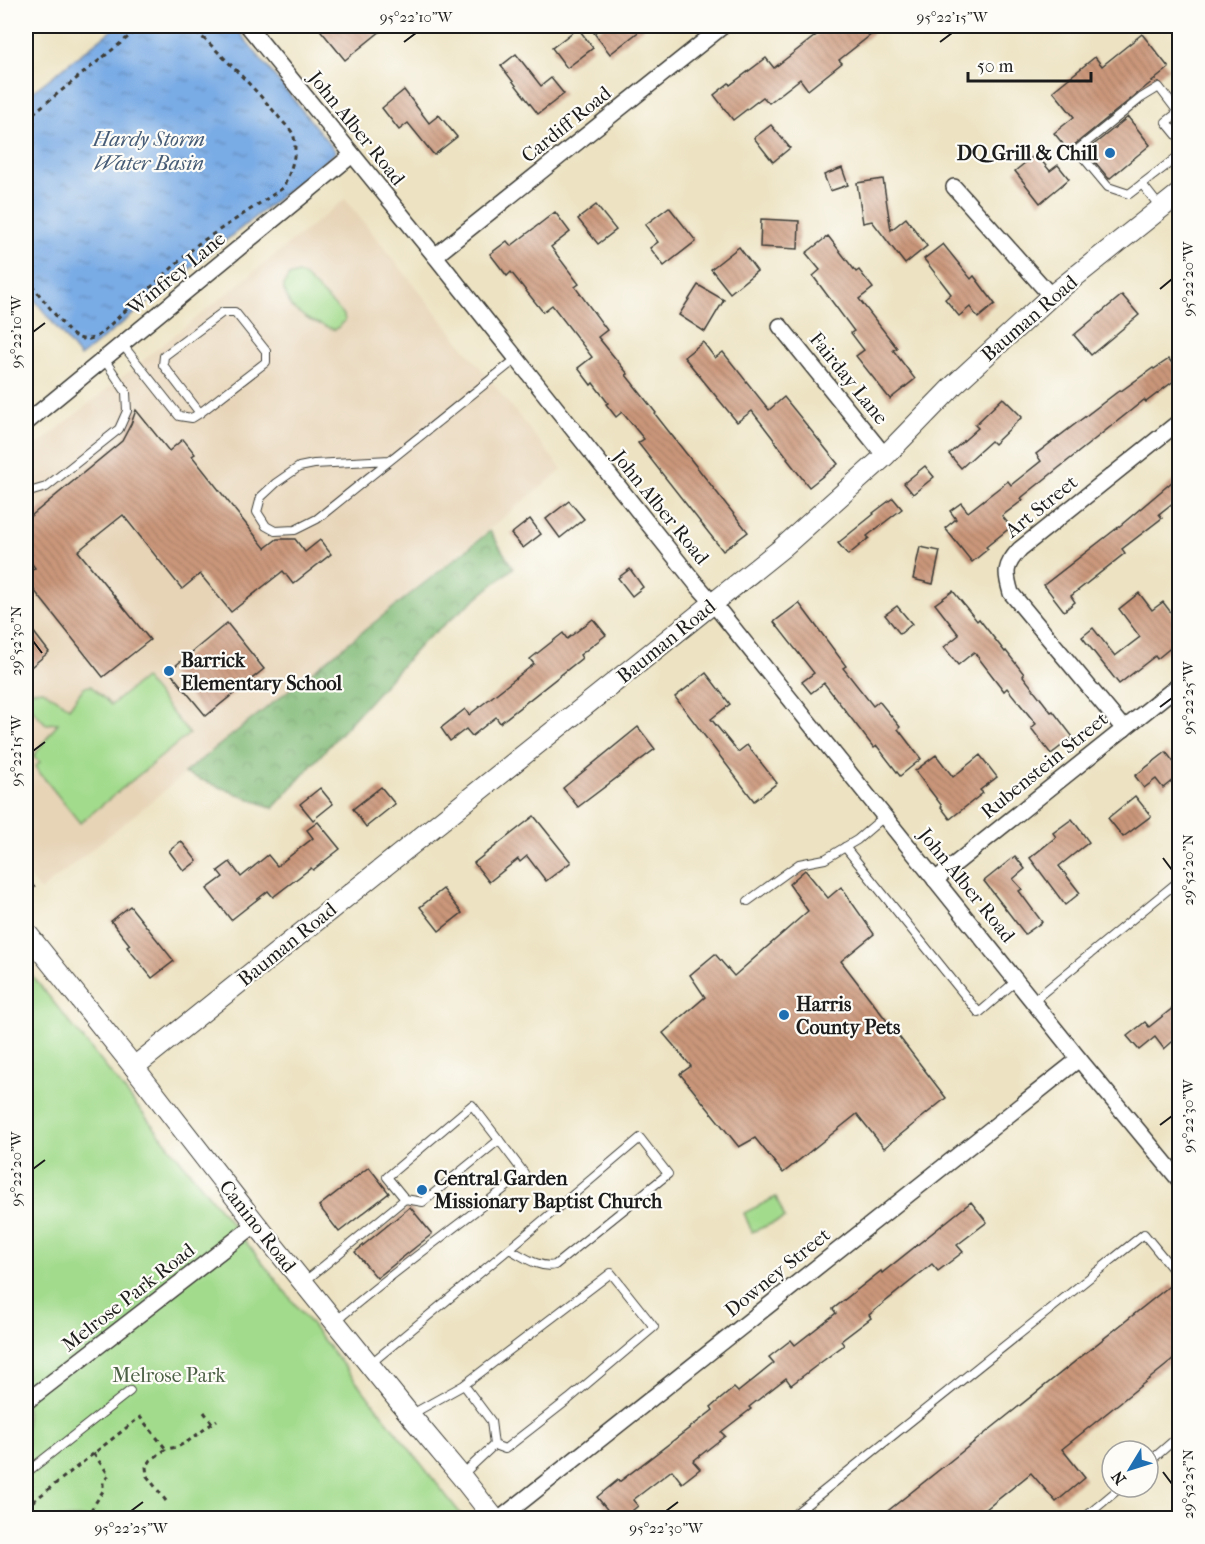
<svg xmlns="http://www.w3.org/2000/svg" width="1205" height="1544" font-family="'IM FELL French Canon',serif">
  <defs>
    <pattern id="forest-crowns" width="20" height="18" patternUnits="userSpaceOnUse" patternTransform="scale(1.5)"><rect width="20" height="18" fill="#82bb78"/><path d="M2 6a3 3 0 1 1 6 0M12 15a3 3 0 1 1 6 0" fill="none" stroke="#6a9762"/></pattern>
    <pattern id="water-ripples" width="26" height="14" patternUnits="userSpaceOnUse" patternTransform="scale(1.5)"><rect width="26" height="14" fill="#79abe5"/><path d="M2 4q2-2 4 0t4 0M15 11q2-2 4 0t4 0" fill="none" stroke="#628ab9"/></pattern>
    <pattern id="building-back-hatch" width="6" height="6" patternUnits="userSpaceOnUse" patternTransform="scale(1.5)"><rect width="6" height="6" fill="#cc987b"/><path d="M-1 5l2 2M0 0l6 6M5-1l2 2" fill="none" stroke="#a57b64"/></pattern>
  </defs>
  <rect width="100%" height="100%" fill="#fdfcf7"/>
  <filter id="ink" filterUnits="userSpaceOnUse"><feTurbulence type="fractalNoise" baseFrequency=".0167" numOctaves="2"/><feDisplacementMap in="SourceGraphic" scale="12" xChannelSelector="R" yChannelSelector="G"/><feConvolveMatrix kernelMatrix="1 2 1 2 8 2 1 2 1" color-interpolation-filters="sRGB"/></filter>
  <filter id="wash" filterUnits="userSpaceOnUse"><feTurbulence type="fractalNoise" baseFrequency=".008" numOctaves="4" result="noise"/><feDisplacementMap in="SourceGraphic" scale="24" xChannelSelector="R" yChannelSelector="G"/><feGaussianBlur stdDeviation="1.35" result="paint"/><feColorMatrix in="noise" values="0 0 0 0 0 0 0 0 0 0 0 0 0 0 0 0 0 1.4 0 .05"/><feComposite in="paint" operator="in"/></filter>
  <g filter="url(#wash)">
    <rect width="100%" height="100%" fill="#ede3c3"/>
    <!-- built -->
    <path fill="#e7d4b7" d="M345,199L562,470L40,891L26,873V454Z"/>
    <!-- green -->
    <g fill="#a3db8d" stroke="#607c54" stroke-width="1.5">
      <path d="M298,273L304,276L344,315L345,321L335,330L309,320L291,307L284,290V284L289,276Z"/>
      <path d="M144,678L189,734L80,823L35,767L40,762L33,757L58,723L46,724L26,703V697L30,691L43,690C51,696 63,702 69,708L84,687L91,686L111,705Z"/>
      <path d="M26,968L223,1213L464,1518H26Z"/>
      <path d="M776,1197L785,1218L752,1232L744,1213Z"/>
    </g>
    <!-- forest -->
    <path fill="url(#forest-crowns)" stroke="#4f6c4a" stroke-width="1.5" d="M490,531L513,568L423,642L273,808L184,773Z"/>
    <!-- water -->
    <path fill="url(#water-ripples)" stroke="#4a6480" stroke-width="1.5" d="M117,26H234L336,152L80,357L26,289V97Z"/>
    <g id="blocks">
      <!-- building -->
      <g fill="url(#building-back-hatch)">
        <path d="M317,26H387L345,60Z"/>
        <path d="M604,26H646L610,54L594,33Z"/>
        <path d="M828,26H882L839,60L842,63L808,90L800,79L769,103L763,97L733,120L714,95L729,83L730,85L766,58L774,68Z"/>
        <path d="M578,28L593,48L567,68L552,48Z"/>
        <path d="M1142,34L1169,68L1068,150L1054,133L1074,117L1053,91L1095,57L1102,66Z"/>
        <path d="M516,54L541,86L551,78L564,94L538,114L501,66Z"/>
        <path d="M404,90L429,123L439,115L457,137L434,155L408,123L399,130L382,108Z"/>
        <path d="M1128,117L1150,145L1109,179L1086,151Z"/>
        <path d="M771,125L790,148L773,162L754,138Z"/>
        <path d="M1036,154L1050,171L1058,165L1069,179L1040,203L1015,171Z"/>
        <path d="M842,168L848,185L830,191L824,175Z"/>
        <path d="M883,179L891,230L906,218L927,246L905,264L872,221L863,223L857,183Z"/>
        <path d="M596,205L616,230L598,244L578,219Z"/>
        <path d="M669,207L696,241L664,266L650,248L658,242L645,225Z"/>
        <path d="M555,212L570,232L551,247L579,284L575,287L607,330L598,337L628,374L626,375L656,413L655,414L748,532L723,551L638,443L644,439L622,412L616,417L606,404L608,403L593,383L591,385L578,368L592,357L552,305L543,312L511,272L507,276L490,254L507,241L511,246Z"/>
        <path d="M761,219L799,221L798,249L760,247Z"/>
        <path d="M828,236L856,272L859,270L873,288L859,299L897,348L893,350L915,379L890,399L856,356L864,350L851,333L854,331L813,276L820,270L806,253Z"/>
        <path d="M943,244L971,279L974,276L995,304L978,318L970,307L959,316L945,299L951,294L924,259Z"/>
        <path d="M739,247L757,271L730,293L711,269Z"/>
        <path d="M698,285L724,300L705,332L679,315Z"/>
        <path d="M1122,295L1139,315L1091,355L1074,335Z"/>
        <path d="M703,342L715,358L723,352L769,410L784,397L838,464L809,487L787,459L788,458L752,411L737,422L684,357Z"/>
        <path d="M1169,359L1179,373V377L1146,402L1144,400L1021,498L1023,500L1002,516L1011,527L986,547L988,549L972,562L945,528L956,519L950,511L961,503L968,512L1008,481L1011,485L1041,461L1036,454L1120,390L1121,391L1153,368L1154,369Z"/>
        <path d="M1003,398L1022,417L994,444L991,441L961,468L949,454L978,428L975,425Z"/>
        <path d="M136,410L169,451L183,439L195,454L192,456L265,548L277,539H295L305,552L320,540L331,554L293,584L283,571L231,612L200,574L182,589L123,515L78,551L150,640L103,677L26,580V575L35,568L26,555V520L122,441L131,424Z"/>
        <path d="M925,466L934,477L913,494L904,483Z"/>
        <path d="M1179,476V498L1159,514L1162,518L1122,549L1125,553L1071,596L1075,602L1064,611L1044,585L1121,525Z"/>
        <path d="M893,498L902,509L867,536L869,538L848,555L838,543L874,514L873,513Z"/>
        <path d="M569,501L584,519L560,538L546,519Z"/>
        <path d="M530,519L541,534L523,548L511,534Z"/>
        <path d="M920,547L940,551L933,584L913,579Z"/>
        <path d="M630,569L643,587L632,596L618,578Z"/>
        <path d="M953,591L977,621L979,619L1005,652L1006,651L1024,674L1023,676L1051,712L1053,711L1073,737L1051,754L1031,728L1036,724L1007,688L1004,691L974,652L958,665L944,647L959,635L935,604Z"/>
        <path d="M1139,593L1152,610L1163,602L1179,623V641L1157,659L1155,656L1119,684L1082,637L1093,628L1115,656L1140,637L1119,609Z"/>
        <path d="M799,603L846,666L843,668L873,706L879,701L900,727L898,729L921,759L900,776L877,746L874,748L824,683L811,693L802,682L814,673L774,622Z"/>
        <path d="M897,606L912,624L900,634L885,615Z"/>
        <path d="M593,619L606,635L580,655L582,658L500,723L496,717L472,736L466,729L450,741L441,728L465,709L469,715L534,664L530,659L563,633L567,639Z"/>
        <path d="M26,622L49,652L26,671Z"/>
        <path d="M227,623L264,669L206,716L169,671Z"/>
        <path d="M706,673L730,704L711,719L738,752L747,745L777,783L754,801L675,697Z"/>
        <path d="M638,727L655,749L578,807L563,788Z"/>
        <path d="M1166,752L1179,769V775L1163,788L1156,779L1144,788L1135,776Z"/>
        <path d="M936,755L953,777L980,755L997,777L980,790L983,793L950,819L941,807L942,806L915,771Z"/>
        <path d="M381,787L395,804L366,827L353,809Z"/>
        <path d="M320,788L333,804L313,820L300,804Z"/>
        <path d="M1135,796L1151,816L1123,837L1108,818Z"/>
        <path d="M534,816L571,862L546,881L527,856L520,862L518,859L489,882L474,863Z"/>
        <path d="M1072,819L1089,842L1059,866L1080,893L1065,905L1030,858L1056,837L1053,833Z"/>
        <path d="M318,822L340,849L313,870L311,868L273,897L268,891L231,920L207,889L223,877L218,871L230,862L241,877L268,855L277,866L313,838L307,830Z"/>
        <path d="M181,841L197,861L184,871L169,851Z"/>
        <path d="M1015,856L1025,869L1013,879L1022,889L1019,891L1042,922L1025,934L984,881Z"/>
        <path d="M805,870L828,898L841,887L874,934L841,961L946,1098L884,1148L857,1114L783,1173L755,1138L739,1147L680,1074L691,1066L663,1033L705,997L690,975L715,954L734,976L808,911L789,884Z"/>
        <path d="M443,889L462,913L439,931L420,907Z"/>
        <path d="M130,906L174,961L152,978L127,947L130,945L111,921Z"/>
        <path d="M1179,1003V1036L1164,1049L1155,1037L1139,1050L1127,1036L1145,1022L1149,1027Z"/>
        <path d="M369,1167L389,1193L339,1232L319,1206Z"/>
        <path d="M971,1202L987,1222L957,1245L963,1252L938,1271L932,1264L869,1315L871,1318L841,1341L844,1345L820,1363L791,1385L786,1378L749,1407L751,1409L721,1432L725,1436L693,1461L700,1469L682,1483L672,1470L633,1500L638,1506L623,1518H614L597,1497L618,1480L619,1482L713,1410L711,1407L734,1388L738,1392L774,1363L769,1357L791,1340L795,1345L836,1313L833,1309L881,1271L882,1273Z"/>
        <path d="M410,1207L432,1234L377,1278L355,1252Z"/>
        <path d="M1172,1284L1179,1293V1355L1062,1449L1085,1478L1056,1502L1031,1473L975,1518H879Z"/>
      </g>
    </g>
  </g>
  <g filter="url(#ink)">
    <use href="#blocks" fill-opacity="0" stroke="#3b3a35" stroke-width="1.5"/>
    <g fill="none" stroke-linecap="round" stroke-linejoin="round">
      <defs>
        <g id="service">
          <path d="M1180,111L1166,122L1180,139"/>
          <path d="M1178,112L1159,87L1141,98L1077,150L1108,187L1129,194L1180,155"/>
          <path d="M1142,184L1160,207"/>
          <path d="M122,344L179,416L192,418L200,413L266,362V351L235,312H223L164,356L163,365L200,413"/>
          <path d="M390,460L314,464L299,467L276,483L261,497L257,512L266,526L275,531L295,530L317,519L516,359"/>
          <path d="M26,493L46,487L119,429L127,411L126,392L104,359"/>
          <path d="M845,847L979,1013L1016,981"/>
          <path d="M748,901L799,864L825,859L857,840L885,816"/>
          <path d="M1033,1001L1175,884"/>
          <path d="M405,1199L387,1177L472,1105L499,1140"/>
          <path d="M304,1282L405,1199L423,1202L499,1140L524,1173C462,1223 396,1269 336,1321"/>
          <path d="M370,1364L509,1249L640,1138L668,1174L555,1265C539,1269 523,1256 509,1249"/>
          <path d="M412,1414L464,1385L611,1273L654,1327L569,1399L505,1449L494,1445L491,1421L464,1385"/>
          <path d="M1148,1463L1180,1435"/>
          <path d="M26,1473L130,1391"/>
          <path d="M461,1476L494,1445"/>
          <path d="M790,1518L1144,1234L1180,1278"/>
          <path d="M1084,1518L1121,1487"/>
        </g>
        <g id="minor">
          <path d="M248,26L435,256L697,585L713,603L1079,1059L1180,1181"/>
          <path d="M954,187L1051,296"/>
          <path d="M435,256L723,26"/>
          <path d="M780,326L885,456"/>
          <path d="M26,423L352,155"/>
          <path d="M1124,729L1011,593C1005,573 1004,566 1020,549L1180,421"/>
          <path d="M935,880L1180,684"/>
          <path d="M26,1402L256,1224"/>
          <path d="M501,1518L1079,1059"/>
        </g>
        <g id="tertiary">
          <path d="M26,932L134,1067L256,1224L410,1415L461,1476L494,1518"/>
          <path d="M134,1067L782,548L885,456L953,386L1051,296L1180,193"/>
        </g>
      </defs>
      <!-- service casing -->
      <use href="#service" stroke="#3b3a35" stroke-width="10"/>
      <!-- minor casing -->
      <use href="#minor" stroke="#3b3a35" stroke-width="18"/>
      <!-- tertiary casing -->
      <use href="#tertiary" stroke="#3b3a35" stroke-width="22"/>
      <!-- path -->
      <g stroke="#3b3a35" stroke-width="3" stroke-dasharray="4.5 4.5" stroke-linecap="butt">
        <path d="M26,119L142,26"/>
        <path d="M26,278L69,332C79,340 88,342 99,335L198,244L283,188C290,174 299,150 293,134C290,128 282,122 278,116C261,96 243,77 224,58C212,46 201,34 185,26"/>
        <path d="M26,878L35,889L26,897"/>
        <path d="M204,1412L212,1423"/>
        <path d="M26,1495L31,1502"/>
        <path d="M166,1501L147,1476L146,1467L151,1460L166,1449L177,1447L187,1442L217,1420"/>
        <path d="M26,1507L140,1417L166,1449"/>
        <path d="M86,1518L103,1491V1482L109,1475L93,1453"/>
      </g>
      <!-- service -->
      <use href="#service" stroke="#fff" stroke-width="8"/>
      <!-- minor -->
      <use href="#minor" stroke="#fff" stroke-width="15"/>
      <!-- tertiary -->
      <use href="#tertiary" stroke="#fff" stroke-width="20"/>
    </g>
  </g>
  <!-- ticks -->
  <path fill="none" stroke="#1c1c1c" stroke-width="2" d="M404,42L416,33M940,42L952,33M1160,289L1172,279M33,332L45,323M33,641L42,653M1160,707L1172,698M33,751L45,742M1163,858L1172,870M1160,1125L1172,1116M33,1169L45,1160M1163,1472L1172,1484M131,1511L143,1502M666,1511L678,1502"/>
  <!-- markers -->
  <g fill="#1f6fb2" stroke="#fdfcf7" stroke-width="2">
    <circle cx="1110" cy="153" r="6"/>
    <circle cx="169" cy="671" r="6"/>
    <circle cx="784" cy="1015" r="6"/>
    <circle cx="422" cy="1190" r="6"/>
  </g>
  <g text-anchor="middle" stroke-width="4.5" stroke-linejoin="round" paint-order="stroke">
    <!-- street labels -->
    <g font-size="20" fill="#1c1c1c" stroke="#fdfcf7">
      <text transform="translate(566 124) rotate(-39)" y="7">Cardiff Road</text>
      <text transform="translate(357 128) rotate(51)" y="7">John Alber Road</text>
      <text transform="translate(176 273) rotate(-39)" y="7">Winfrey Lane</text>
      <text transform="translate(1029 318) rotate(-41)" y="7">Bauman Road</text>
      <text transform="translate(849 378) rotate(51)" y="7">Fairday Lane</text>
      <text transform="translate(1041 506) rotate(-39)" y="7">Art Street</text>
      <text transform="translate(661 507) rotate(51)" y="7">John Alber Road</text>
      <text transform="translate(666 641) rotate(-39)" y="7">Bauman Road</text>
      <text transform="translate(1044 765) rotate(-39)" y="7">Rubenstein Street</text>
      <text transform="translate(967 885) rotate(51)" y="7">John Alber Road</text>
      <text transform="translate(287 944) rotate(-39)" y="7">Bauman Road</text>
      <text transform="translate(258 1226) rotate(52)" y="7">Canino Road</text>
      <text transform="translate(777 1272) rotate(-39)" y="7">Downey Street</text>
      <text transform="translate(128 1297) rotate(-38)" y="7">Melrose Park Road</text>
    </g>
    <!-- poi labels -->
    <g font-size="20" font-weight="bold" fill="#1c1c1c" stroke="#fdfcf7" text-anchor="start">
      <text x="1098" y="160" text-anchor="end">DQ Grill &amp; Chill</text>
      <text x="181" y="667">Barrick<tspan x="181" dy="23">Elementary School</tspan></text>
      <text x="796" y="1011">Harris<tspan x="796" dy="23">County Pets</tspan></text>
      <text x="434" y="1185">Central Garden<tspan x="434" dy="23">Missionary Baptist Church</tspan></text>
    </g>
    <!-- park labels -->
    <g font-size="20" fill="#4b5f44" stroke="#fdfcf7">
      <text x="169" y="1382">Melrose Park</text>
    </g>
    <!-- water labels -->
    <g font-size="21" font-style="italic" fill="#465c76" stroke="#fdfcf7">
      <text x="149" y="146">Hardy Storm<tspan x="149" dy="24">Water Basin</tspan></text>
    </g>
  </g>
  <!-- margin -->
  <rect width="1205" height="1544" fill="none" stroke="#fdfcf7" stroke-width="66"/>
  <!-- north arrow -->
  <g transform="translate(1130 1469) rotate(232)"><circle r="28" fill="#fdfcf7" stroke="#a3a29f" stroke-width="1.5"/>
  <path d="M0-4.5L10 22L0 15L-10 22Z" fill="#1f6fb2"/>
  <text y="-9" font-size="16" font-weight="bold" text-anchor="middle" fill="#1c1c1c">N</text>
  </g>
  <!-- scale -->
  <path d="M968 72v9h123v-9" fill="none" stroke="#1c1c1c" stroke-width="3"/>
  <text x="977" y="72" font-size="18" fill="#1c1c1c" stroke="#fdfcf7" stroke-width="4.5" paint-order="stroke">50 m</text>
  <rect x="33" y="33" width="1139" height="1478" fill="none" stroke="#1c1c1c" stroke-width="2"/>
  <g font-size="15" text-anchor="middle" fill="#1c1c1c">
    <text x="416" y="22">95°22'10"W</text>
    <text x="952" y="22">95°22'15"W</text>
    <text transform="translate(1188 279) rotate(-90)" y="5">95°22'20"W</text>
    <text transform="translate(16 332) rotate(-90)" y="5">95°22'10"W</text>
    <text transform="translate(16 641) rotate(-90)" y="5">29°52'30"N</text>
    <text transform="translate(1188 698) rotate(-90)" y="5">95°22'25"W</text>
    <text transform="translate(16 751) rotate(-90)" y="5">95°22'15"W</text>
    <text transform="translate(1188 870) rotate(-90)" y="5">29°52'20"N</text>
    <text transform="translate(1188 1116) rotate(-90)" y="5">95°22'30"W</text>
    <text transform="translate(16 1169) rotate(-90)" y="5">95°22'20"W</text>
    <text transform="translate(1188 1484) rotate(-90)" y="5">29°52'25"N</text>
    <text x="131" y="1533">95°22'25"W</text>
    <text x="666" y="1533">95°22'30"W</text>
  </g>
</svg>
